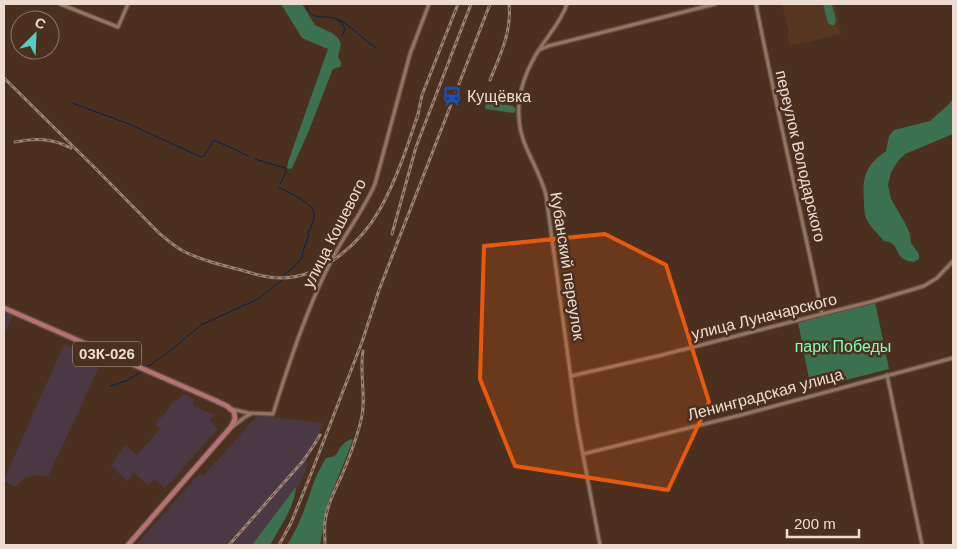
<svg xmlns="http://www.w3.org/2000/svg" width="957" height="549" font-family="Helvetica,sans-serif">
  <rect width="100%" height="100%" fill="#4b301f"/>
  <!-- industrial -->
  <g fill="#4a3944">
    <path d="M4,311L13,315L4,336Z"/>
    <path d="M64,344L101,363L48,476L36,475L24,478L15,487L4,481V480Z"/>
    <path d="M184,394L193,399V406L213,414L210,421L218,429L165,488L154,479L148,485L144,481L134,474L127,481L111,466L125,445L137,455L160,429L155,424L170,408L169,406L175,400L177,401Z"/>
    <path d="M258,415L323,423L313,449L305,459L308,465L300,484L254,545H136L200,473L204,475Z"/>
  </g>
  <!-- built -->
  <path fill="#583721" d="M782,4H835L841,34L790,46L787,33L789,32Z"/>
  <!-- green -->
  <g fill="#3b7050">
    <path d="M281,4H302L315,25L332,33L338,38L341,44L338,57C340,60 342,63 340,67L333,69L332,71L308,133L292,168L290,169L287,168L288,162L328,49L302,38Z"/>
    <path d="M823,4H832L836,21L834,25H831L828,23Z"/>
    <path d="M953,99V134L905,154L898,161L891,172L888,185L891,199L905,223L910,234L911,243L919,254V259L914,262C914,262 906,261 906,260C894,256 900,242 884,241C879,235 871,228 867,220C864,214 864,207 864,201C862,176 866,165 886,151L889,136L894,130L930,121L948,105Z"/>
    <path d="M486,102H489L513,106L516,109L515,112L513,113L486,109L485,107Z"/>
    <path d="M875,302L889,369L811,389L798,322Z"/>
    <path d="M351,439L353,440L328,502L320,545H287C300,525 307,502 315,479C318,472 322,465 326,458C337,456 335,456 340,448C342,444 347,441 351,439Z"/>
    <path d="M296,487C295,506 279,529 270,545H252Z"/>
  </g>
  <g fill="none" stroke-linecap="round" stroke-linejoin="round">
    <!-- stream -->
    <g stroke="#002253" stroke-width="1">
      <path d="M307,4C308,21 322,15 333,18C338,19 343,24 345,29L342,36"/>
      <path d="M337,19C351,25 362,39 376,48"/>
      <path d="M72,103L129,124L201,157L204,156L214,140L249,156"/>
      <path d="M255,159L285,168L286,172L280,184"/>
      <path d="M278,187C287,192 312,202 314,213C315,220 311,227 308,233L309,235L303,251L302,258L293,268L283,275"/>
      <path d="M145,367L151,365L156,360L165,355L201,325L258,299L282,280"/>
      <path d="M110,386L126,381L141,372"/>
    </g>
    <defs>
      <g id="tertiary">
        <path d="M60,4L118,27L128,4"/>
        <path d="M567,4C560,25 543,40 533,60C519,85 514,114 524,142C531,160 541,176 546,195L577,423L600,545"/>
        <path d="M756,4C776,108 801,211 822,314"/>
        <path d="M539,50L548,46L596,34L715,4"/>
        <path d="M887,375L922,545"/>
        <path d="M571,376L658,356L822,314L874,301L924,286L937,278L953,261"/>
        <path d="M232,409L248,413L273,414C289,363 306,311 330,263C343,236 363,212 375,184L410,54L429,4"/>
        <path d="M232,427L245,417L251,414"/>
        <path d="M583,454L741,415L953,358"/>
      </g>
      <path id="primary" d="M4,308L212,399L227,406L234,412L235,419L231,427L128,545"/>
    </defs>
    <!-- tertiary casing -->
    <use href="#tertiary" stroke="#654e40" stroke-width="5.5"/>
    <!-- primary casing -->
    <use href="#primary" stroke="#654e40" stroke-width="7"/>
    <!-- tertiary -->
    <use href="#tertiary" stroke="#947461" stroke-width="3"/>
    <!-- primary -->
    <use href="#primary" stroke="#b67175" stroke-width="4.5"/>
    <defs>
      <g id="rail">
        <path d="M4,78L96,169L159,233C166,239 174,246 183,251C201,260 221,265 241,270C254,274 267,278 281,278C322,278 361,243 380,209C396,181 408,145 418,114"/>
        <path d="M490,80C500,56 512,31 509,4"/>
        <path d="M417,119L422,95L458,4"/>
        <path d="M15,142C35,138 52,138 71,148"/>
        <path d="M392,234L416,147L471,4"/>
        <path d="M229,545L303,461L314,445L320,435"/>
        <path d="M279,545L291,523L309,479L362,342L379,290L490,4"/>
        <path d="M325,545C325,538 324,530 325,522C327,505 335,490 342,475C349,458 357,438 361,420C367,399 359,374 363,351"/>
      </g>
    </defs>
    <!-- rail casing -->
    <use href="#rail" stroke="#9b8477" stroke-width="3"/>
    <!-- rail -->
    <use href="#rail" stroke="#4b301f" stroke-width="1" stroke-dasharray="4" stroke-linecap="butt"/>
  </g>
  <!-- marked area -->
  <path fill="#e8590c" fill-opacity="0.2" stroke="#e8590c" stroke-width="4" stroke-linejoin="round" d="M605,234L666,265L709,402L668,490L515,466L480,379L484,246Z"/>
  <!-- icons -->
  <defs>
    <symbol id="station-bare" viewBox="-9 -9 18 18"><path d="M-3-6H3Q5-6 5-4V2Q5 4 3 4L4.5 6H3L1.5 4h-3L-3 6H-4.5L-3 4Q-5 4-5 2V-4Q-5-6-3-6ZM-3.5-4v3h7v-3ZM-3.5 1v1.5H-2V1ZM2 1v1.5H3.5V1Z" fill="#1a4fb4" stroke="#4b301f" stroke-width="2.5" paint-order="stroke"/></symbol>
  </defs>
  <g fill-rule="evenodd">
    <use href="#station-bare" x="438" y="82" width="28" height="28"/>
  </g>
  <g text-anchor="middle" stroke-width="5" stroke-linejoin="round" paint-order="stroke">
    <!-- shield labels -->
    <rect fill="#4b301f" stroke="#bda89c" stroke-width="1" x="73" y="341.5" width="68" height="25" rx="4"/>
    <g font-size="15" font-weight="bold" fill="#eedcd2">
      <text x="107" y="359">03К-026</text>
    </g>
    <!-- poi labels -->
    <g font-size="16" fill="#eedcd2" stroke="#4b301f" text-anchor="start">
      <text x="467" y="102">Кущёвка</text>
    </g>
    <!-- street labels -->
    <g font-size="16" fill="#eedcd2" stroke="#4b301f">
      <text transform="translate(801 156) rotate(77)" y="6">переулок Володарского</text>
      <text transform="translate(334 233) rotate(-63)" y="6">улица Кошевого</text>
      <text transform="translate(568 266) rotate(81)" y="6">Кубанский переулок</text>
      <text transform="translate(764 316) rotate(-14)" y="6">улица Луначарского</text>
      <text transform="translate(765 394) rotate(-15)" y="6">Ленинградская улица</text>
    </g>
    <!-- park labels -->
    <g font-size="16" fill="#81ffb6" stroke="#4b301f">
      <text x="843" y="352">парк Победы</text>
    </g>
  </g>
  <!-- border -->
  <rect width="957" height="549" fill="none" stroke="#eedcd2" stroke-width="10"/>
  <!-- north arrow -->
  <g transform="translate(35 35) rotate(24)"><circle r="24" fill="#4b301f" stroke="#8c7567"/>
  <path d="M0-4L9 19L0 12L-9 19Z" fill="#56cec4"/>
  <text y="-8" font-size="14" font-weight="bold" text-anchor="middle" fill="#eedcd2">С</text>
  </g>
  <!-- scale -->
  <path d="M787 529v8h72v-8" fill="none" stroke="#eedcd2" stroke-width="2.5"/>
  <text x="794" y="529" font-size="15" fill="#eedcd2" stroke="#4b301f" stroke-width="4" paint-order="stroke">200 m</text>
</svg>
